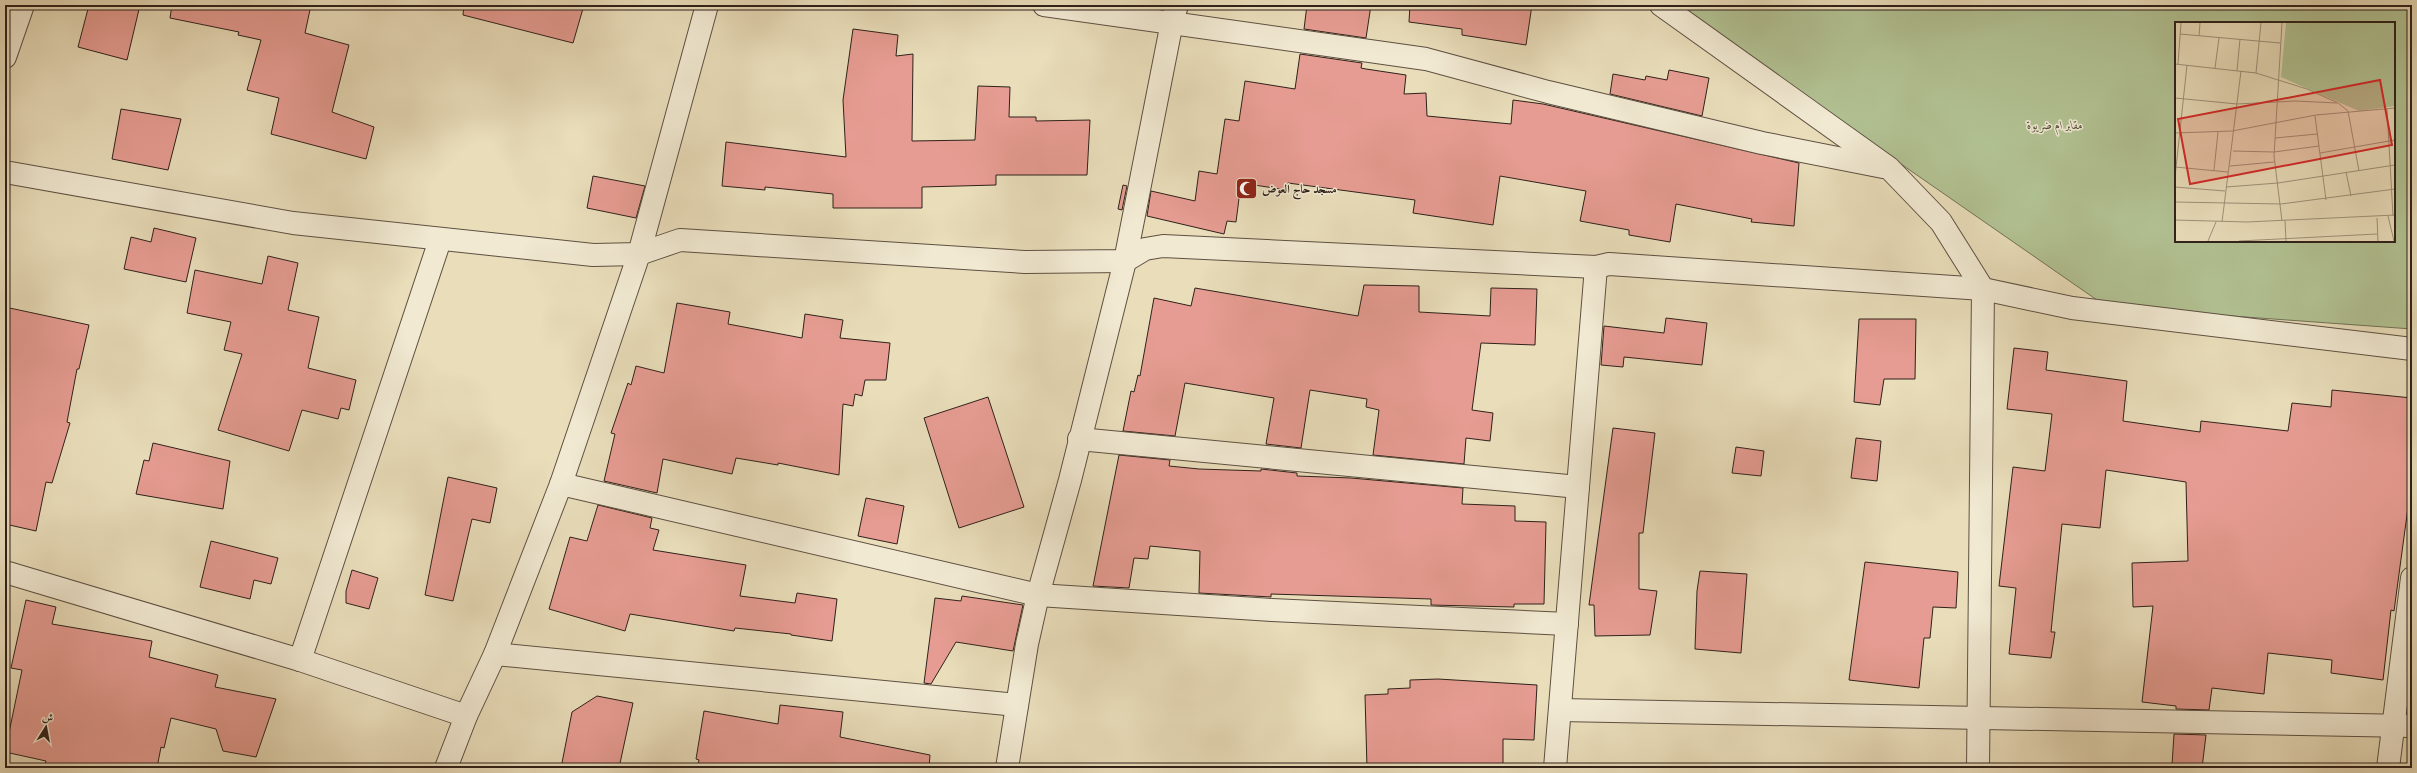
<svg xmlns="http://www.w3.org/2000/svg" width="2417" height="773" font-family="'Gentium Book Plus',Amiri,serif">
  <rect width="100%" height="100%" fill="#e9ddba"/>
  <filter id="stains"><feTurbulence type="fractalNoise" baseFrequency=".005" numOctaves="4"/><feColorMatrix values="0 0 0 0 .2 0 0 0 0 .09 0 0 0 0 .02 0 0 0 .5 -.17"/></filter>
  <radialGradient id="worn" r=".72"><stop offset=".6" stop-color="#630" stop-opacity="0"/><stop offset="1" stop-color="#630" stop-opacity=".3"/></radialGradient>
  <!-- green -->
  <path fill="#b2c293" stroke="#707256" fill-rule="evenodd" d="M1672,5H2412V329L2107,307ZM2176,23H2394V241H2176Z"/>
  <!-- building -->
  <g fill="#e69c92" stroke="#2f211a">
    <path d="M89,5H140L127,60L78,47Z"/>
    <path d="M172,5H311L305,33L349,45L332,112L374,127L366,159L271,134L279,98L247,90L261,40L238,35L239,32L170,18Z"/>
    <path d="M464,5H584L573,43L463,15Z"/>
    <path d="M1307,5H1371L1366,38L1304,29Z"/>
    <path d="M1410,5H1532L1526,45L1462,35V29L1409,22Z"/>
    <path d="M853,29L898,35L896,56L913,54L912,141L975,140L978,86L1010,87L1009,117H1036V121L1090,120L1087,175H996V185L922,187V208H833V194L765,187V190L722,186L726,142L846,157L843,100Z"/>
    <path d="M1300,54L1362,63L1361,68L1366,69L1406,75L1404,94L1426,93L1427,116L1511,124L1513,100L1543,104L1799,163L1794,226L1751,222L1752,219L1676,204L1670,242L1629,235V230L1580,221L1586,191L1500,176L1493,225L1413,213L1415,200L1288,183L1287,190L1241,183L1236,222L1227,221L1224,234L1147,216L1151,191L1195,201L1199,171L1217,174L1225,119L1239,121L1245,81L1295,89Z"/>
    <path d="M1669,70L1709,78L1702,116L1610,94L1613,74L1645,80L1646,76L1667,80Z"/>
    <path d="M121,109L181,119L168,170L112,159Z"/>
    <path d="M593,176L645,186L636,218L587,208Z"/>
    <path d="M1123,185L1127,186L1122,210L1118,209Z"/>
    <path d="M154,228L196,238L186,282L124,269L131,237L151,242Z"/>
    <path d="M268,256L298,263L288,310L319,317L308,368L356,380L349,410L341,408L338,419L302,410L289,451L218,430L242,354L224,350L231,322L187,313L195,270L262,284Z"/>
    <path d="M1364,285L1419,286V312L1490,316L1491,288L1537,289L1535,345L1481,343L1472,410L1493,413L1490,441L1466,438L1464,464L1373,455L1379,410L1366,407L1367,399L1310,390L1301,448L1266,444L1274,398L1185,383L1175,436L1123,431L1131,391L1134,392L1138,375L1140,376L1154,298L1191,306L1195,288L1358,316Z"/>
    <path d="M677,303L730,312L728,324L802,338L805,314L843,320L840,338L890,343L886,380H865L862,396L855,394L853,406L843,404L839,475L778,463V465L736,458L732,474L663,459L657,493L604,481L615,434L611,433L628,383L631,385L636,366L664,373Z"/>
    <path d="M5,307L89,325L79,369H77L67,422L70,423L52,483L46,482L36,531L5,524Z"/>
    <path d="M1666,318L1707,323L1702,365L1624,357L1623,367L1601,365L1604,326L1664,333Z"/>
    <path d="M1859,319H1916L1915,379H1884L1880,405L1854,402Z"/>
    <path d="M2014,348L2048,352L2046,370L2127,381L2123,421L2200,432L2201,421L2288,431L2292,403L2331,407L2332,390L2412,398V478L2394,611L2391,610L2383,680L2331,673L2332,660L2268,653L2264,694L2212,688L2209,710L2176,709V706L2142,702L2153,606L2133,607L2132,563L2188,561L2186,482L2106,470L2100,528L2062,524L2051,632H2055L2051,658L2009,654L2016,588L1999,586L2013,467L2045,471L2052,414L2007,409Z"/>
    <path d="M988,397L1024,507L959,528L924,418Z"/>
    <path d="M1613,428L1655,433L1643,533H1639V589L1657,591L1650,635L1595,636L1594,605H1589Z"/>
    <path d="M1856,438L1881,441L1877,481L1851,478Z"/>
    <path d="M153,443L230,461L223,509L136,494L144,460L149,461Z"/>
    <path d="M1736,447L1764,451L1761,476L1732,473Z"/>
    <path d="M1119,455L1170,460L1169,466L1199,469L1261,471V469L1297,473V476L1351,478L1463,488L1462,504L1515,506V521L1546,522L1544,604H1514V607L1431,605V599L1271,594V597L1199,593L1200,551L1150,546L1148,559L1134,558L1129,588L1093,586Z"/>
    <path d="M448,477L497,488L490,523L472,519L453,601L425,595Z"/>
    <path d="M866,498L904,506L897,544L858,536Z"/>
    <path d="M598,505L652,518L650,528L659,530L653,550L746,565L740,596L795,603L797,593L837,599L832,641L791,635V634L735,628L734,631L630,614L625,631L549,609L570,537L587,541Z"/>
    <path d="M211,541L278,558L271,584L254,580L250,599L200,587Z"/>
    <path d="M1865,562L1958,572L1956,608L1933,607L1930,638H1924L1919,688L1849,680Z"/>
    <path d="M352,570L378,578L369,609L346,603V591Z"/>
    <path d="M1700,571L1747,574L1741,653L1695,649L1697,591Z"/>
    <path d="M962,596L1023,605L1013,651L956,642L931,684L924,683L935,598L961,601Z"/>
    <path d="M26,600L56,607L52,624L152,641L149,657L218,675L215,687L276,699L256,757L223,751L216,729L171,718L164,748L161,747L157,768H64L45,764L46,761L5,752L22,670L11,668Z"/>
    <path d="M1438,679L1537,685L1534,740L1503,739V768H1367L1365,695L1388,694V689L1410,688V680Z"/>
    <path d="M597,696L633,703L619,768H561L572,712Z"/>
    <path d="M780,705L843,712L840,737L930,755L929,768H697L699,760L696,759L704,711L778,724Z"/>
    <path d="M2174,734L2206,735L2202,768L2172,765Z"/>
  </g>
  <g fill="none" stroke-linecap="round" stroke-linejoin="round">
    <defs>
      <g id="minor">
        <path d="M1044,5L1426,59L1548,92L1762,143L1883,167"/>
        <path d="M1661,5L1889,168L1941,222L1983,289L1978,768"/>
        <path d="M5,57L23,5"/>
        <path d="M5,172L293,223L593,255L639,254L680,240L1025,262L1125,261L1145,249L1163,246L1596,267L1609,264L1983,289L2072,308L2412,349"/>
        <path d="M1079,439L1578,487"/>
        <path d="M561,484L1038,595L1272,610L1567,624"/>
        <path d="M5,572L300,660L466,716"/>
        <path d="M495,654L1017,705"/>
        <path d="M300,660L440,240"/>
        <path d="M1560,710L2412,726"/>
        <path d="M446,768L466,716L495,654L561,484L639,254L707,5"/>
        <path d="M1007,768L1027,644L1038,595L1070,480L1125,261L1172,22L1177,5"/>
        <path d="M1555,768L1596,267"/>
        <path d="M2388,768L2412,578"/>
      </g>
    </defs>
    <!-- minor casing -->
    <use href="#minor" stroke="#5e5042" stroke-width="24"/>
    <!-- minor -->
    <use href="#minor" stroke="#f1e9d2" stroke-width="22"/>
  </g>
  <!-- icons -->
  <defs>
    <symbol id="mosque-square" viewBox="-11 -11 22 22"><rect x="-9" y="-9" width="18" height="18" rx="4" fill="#8f2418" stroke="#f1e9d2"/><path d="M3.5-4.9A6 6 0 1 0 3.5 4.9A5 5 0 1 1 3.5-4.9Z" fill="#fff"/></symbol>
  </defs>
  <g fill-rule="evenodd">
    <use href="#mosque-square" x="1234" y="176" width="25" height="25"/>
  </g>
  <g text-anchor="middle" stroke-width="3" stroke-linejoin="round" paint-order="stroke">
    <!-- park labels -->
    <g font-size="12" font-style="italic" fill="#56513e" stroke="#f1e9d2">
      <text x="2055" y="129">مقابر ام ضريوة</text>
    </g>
    <!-- poi labels -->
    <g font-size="12" font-weight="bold" fill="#2f211a" stroke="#f1e9d2" text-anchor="start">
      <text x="1262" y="193">مسجد حاج العوض</text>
    </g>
  </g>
  <!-- overview -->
  <g transform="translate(2175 22)">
    <rect width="220" height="220" fill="#e9ddba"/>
    <path d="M111,1H220V84L184,89L106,55Z" fill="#b2c293"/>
    <path fill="none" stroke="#9f927a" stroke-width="1" d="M5,12L105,21M24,14L25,1M0,42L81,51L132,67L163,81L173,89L184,149M3,42L6,1M40,46L44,16M62,49L65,17M81,51L86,1M0,76L62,82L120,79L162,81M212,87L218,194M140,94L151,178M0,111L57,109L141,93L220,86M100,116L142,112M58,129L99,130L144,124M145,131L220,118M55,144L99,140M0,145L53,150M39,148L43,110M171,150L176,174M0,155L12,43M0,165L50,169M51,165L103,161L220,143M0,180L106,182L220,167M213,194L219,219M202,196L203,219M0,198L72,200L220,193M110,198L111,219M107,199L99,134L107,1M47,200L66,49M33,219L41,200M64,219L202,212"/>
    <path fill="#d62828" fill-opacity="0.15" stroke="#d62828" stroke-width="2" d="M205,58L217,123L15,162L3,97Z"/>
    <rect width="220" height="220" fill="none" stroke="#2f211a" stroke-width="2"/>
  </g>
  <!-- margin -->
  <rect width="2417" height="773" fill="none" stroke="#e9ddba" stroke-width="20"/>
  <rect x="6" y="6" width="2405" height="761" fill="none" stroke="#2f211a" stroke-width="2"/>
  <rect x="10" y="10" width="2397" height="753" fill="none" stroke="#2f211a"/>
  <!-- north arrow -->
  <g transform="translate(46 727) rotate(11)" stroke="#f1e9d2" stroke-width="3" paint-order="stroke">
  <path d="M0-3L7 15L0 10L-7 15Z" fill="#2f211a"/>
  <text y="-6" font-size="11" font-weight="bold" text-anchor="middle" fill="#2f211a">ش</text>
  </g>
  <rect width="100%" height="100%" filter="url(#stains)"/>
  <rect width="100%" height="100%" fill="url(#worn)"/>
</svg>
